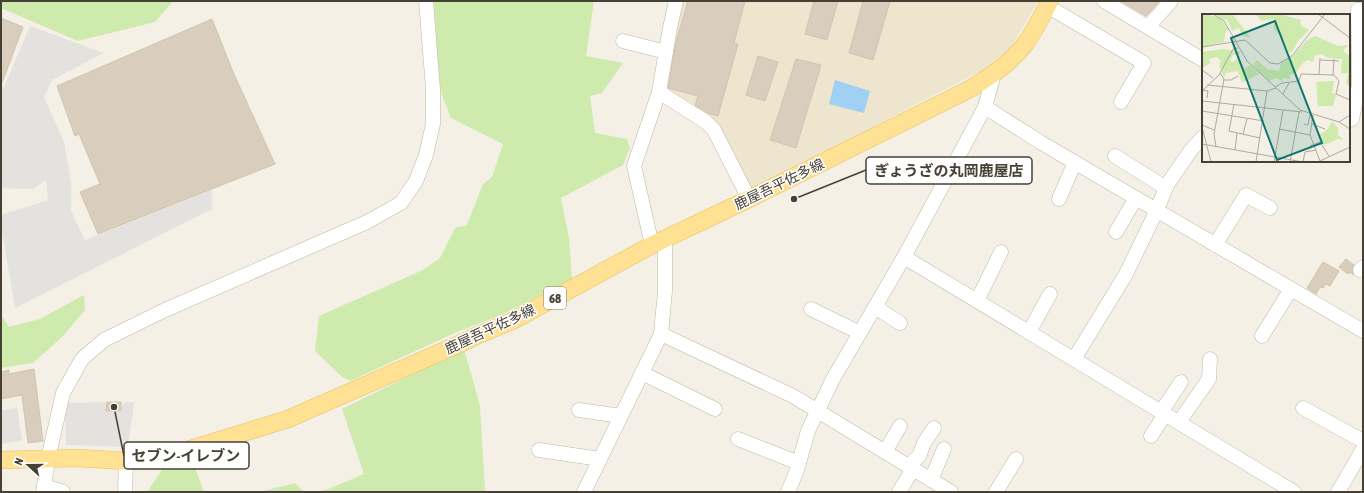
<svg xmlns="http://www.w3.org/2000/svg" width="1364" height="493" font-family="'Asap Condensed','Noto Sans JP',sans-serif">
  <rect width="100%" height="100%" fill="#f4f0e6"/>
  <!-- education -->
  <path fill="#eee5cf" d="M684,1H1038L1010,48L984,69L750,191L726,141L705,112L658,87Z"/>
  <!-- green -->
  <g fill="#ceeaad">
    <path d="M1,1H173L155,22L78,41L1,8Z"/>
    <path d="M434,1H594L586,56L623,63L602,93L590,96L595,133L627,139L630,148L623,165L561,198L569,238L572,279L501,315L457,332L350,381L341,376L315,351L319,316L423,270L440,258L455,228L467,225L483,184L492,177L503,144L451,118L442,95L438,77Z"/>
    <path d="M84,295L85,310L63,336L33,363L1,368V315L9,327L40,319Z"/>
    <path d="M464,349L480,406L485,492H313L326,490L364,474L342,409Z"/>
    <path d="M192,460L204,492H147L168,461Z"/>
    <path d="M295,483L304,492H259Z"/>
  </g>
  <!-- parking -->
  <g fill="#e4e2de">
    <path d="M30,26L104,53L52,80L44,97L64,142L71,182V211L85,240L212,190V209L15,308L1,226V215L48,200L46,180L33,189L1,188V87H4Z"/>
    <path d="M106,402L105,411L121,412L123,403L134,402L128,447L66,445L65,403Z"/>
    <path d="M17,407L22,440L1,444V411Z"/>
  </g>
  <!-- water -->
  <path fill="#a0d0f3" d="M835,80L870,91L864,113L829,104Z"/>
  <!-- building -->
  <g fill="#d9cebe" stroke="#d1c4ae">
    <path d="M688,1H745L734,43L738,44L718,116L708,113L695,105L698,96L668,88L676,42Z"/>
    <path d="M814,1H838L827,40L805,34Z"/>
    <path d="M863,1H890L873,60L849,53Z"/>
    <path d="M1121,1H1160L1146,16Z"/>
    <path d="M1,18L23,27L2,83L1,82Z"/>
    <path d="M212,19L233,72L275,164L98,234L80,192L100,184L79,134L75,136L57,86Z"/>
    <path d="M758,56L778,62L765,101L746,95Z"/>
    <path d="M796,59L821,65L796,148L770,140Z"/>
    <path d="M1346,259L1354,265L1352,268L1353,275L1350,272L1348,274L1339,267Z"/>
    <path d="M1323,262L1339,271L1330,286L1326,284L1323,288L1320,287L1316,294L1307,288Z"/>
    <path d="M34,369L43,441L28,443L22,395L1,399V372L9,370V374Z"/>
    <path d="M107,402H121V411H106Z"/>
  </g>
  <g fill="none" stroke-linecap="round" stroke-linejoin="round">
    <defs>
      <g id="minor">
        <path d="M1104,1L1203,60"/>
        <path d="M1047,6L1144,63L1121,102"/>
        <path d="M1148,27L1171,1"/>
        <path d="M623,41L666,52"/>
        <path d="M659,92L706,122L714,130L749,199"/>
        <path d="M985,107L1040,142L1363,331"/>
        <path d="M1352,119L1359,85L1358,10L1363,9"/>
        <path d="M1115,156L1166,188"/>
        <path d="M1059,199L1075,162"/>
        <path d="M1116,232L1136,198"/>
        <path d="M652,245L634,166L659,92L670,28L676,1"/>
        <path d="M1215,245L1246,195L1270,208"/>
        <path d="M904,257L1294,492"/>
        <path d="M1360,270L1363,267"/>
        <path d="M977,301L1001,252"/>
        <path d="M875,307L900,323"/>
        <path d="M811,309L860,333"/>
        <path d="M1029,332L1050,294"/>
        <path d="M661,334L793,396L951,492"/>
        <path d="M1262,336L1291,289"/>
        <path d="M1074,359L1126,274L1157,210L1167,185L1191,150L1203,137"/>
        <path d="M642,373L715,409"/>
        <path d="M1303,408L1363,441"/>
        <path d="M579,410L621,416"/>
        <path d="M1161,412L1181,382"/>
        <path d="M1179,422L1209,379L1210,359"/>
        <path d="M1151,436L1165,414"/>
        <path d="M738,439L799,463"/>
        <path d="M539,450L600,459"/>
        <path d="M885,452L900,426"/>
        <path d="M908,466L919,456L924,443L934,428"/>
        <path d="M931,480L944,449"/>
        <path d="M44,486L63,492"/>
        <path d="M43,492L48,459L63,393L82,359L104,340L165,310L367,222L401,203L416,181L426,155L433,124V89L426,1"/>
        <path d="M125,492L126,461"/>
        <path d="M584,492L661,334L665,291V240"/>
        <path d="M788,492L797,470L808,431L833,379L904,257L985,107L994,74"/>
        <path d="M899,492L913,469"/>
        <path d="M996,492L1016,459"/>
        <path d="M1338,492L1363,449"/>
      </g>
      <path id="major" d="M1,460L78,458L126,461L151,459L184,451L288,419L464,342L476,336L514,320L652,245L749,199L970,89C990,76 1010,64 1025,44C1035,31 1042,15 1050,1"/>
    </defs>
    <!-- minor casing -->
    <use href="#minor" stroke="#c0b8a8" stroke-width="15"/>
    <!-- major casing -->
    <use href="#major" stroke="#e9c05f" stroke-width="18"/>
    <!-- minor -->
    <use href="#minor" stroke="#fff" stroke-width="14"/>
    <!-- major -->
    <use href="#major" stroke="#ffe194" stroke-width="17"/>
  </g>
  <g text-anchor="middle" stroke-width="3" stroke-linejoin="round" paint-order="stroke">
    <!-- shield labels -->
    <rect fill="#fff" stroke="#7e7972" stroke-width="1" x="544" y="287" width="22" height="22" rx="3"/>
    <g font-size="13" font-weight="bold" fill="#474035">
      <text x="555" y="303">68</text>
    </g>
    <!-- street labels -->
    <g font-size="14" fill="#474035" stroke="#fff">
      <text transform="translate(779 184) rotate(-26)" y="5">鹿屋吾平佐多線</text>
      <text transform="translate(490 329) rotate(-25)" y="5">鹿屋吾平佐多線</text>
    </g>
  </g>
  <!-- overview -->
  <g transform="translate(1202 14)">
    <rect width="148" height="148" fill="#f4f0e6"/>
    <path d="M0,0L17,3L27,16L24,17L22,28L0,33ZM13,0H30L49,24L41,22L37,14L30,17L25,5L22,6ZM54,0H77L99,6L98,11L107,16L96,27L91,37L87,39L81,25L72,15V5L59,7ZM113,22L136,32L146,31L141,37L148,42V73L144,69L146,59L139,60L140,45L127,44L119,40L113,42L111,48L106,46L101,49L93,60L88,61V65L81,64V68L74,64L67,67L51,51L55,46L65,55L77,57L79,49L90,43L105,26ZM20,35L37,37L38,40L31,41L28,46L31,48L36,44L43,55L48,51L57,60L40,69L36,57L24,59L22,63L17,51L19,47L15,43L7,45L8,49L0,54V38ZM132,67L130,79L134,80L131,92H116L114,68ZM130,107L136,114V121L142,126L136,125L122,131L117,121L126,115Z" fill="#ceeaad"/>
    <path fill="none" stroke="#afaa9f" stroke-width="1" d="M11,0L22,7L45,47L98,96L137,108L148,115M116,0L148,24M0,33L43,26L68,49L76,50L90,42L123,0M118,46L137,47M0,56L11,64M117,60L118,44M131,61L132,45M21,66H29L36,62M5,71L65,77L74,74M73,73L80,69L97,67L99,60L132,61L137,67L134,80L148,86M0,76L6,77L5,84M0,77L17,61L31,35L36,34M81,80L87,69M0,87L100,98M32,90L27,117L58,124M0,97L62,107M111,101L108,121L118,147M137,108L148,101M102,110L106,111L108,100M110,110L123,115M0,111L12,116M0,113L9,148M77,115L108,121M41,120L45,105M0,130L101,148M108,132L118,128L127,142M14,133L12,120L22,65L18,59M33,136L35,119M118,147L148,133M54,148L65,77M72,148L81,96M88,148L97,98M101,148L103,138L114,136"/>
    <path fill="#0f766e" fill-opacity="0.15" stroke="#0f766e" stroke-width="2" d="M73,7L120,129L75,146L29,24Z"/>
    <rect width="148" height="148" fill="none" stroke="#474035" stroke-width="2"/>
  </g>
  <!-- callouts -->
  <path fill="none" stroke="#474035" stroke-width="1.5" d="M794 199L866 170M114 407L124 456"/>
  <g fill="#474035" stroke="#fff" stroke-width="1.5">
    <circle cx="794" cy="199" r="4"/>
    <circle cx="114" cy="407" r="4"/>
  </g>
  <g fill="#fff" stroke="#474035" stroke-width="1.5">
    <rect x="866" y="157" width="166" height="27" rx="4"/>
    <rect x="124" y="442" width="125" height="27" rx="4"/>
  </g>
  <g font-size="15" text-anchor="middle" font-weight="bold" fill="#474035">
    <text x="949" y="176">ぎょうざの丸岡鹿屋店</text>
    <text x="186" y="461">セブン-イレブン</text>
  </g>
  <!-- border -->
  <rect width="1364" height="493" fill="none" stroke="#474035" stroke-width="4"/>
  <!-- north arrow -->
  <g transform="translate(28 465) rotate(291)" stroke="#ffffff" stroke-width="3" paint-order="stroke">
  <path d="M0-3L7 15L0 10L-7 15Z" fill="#474035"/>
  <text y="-6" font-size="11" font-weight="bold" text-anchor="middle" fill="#474035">N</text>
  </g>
</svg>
